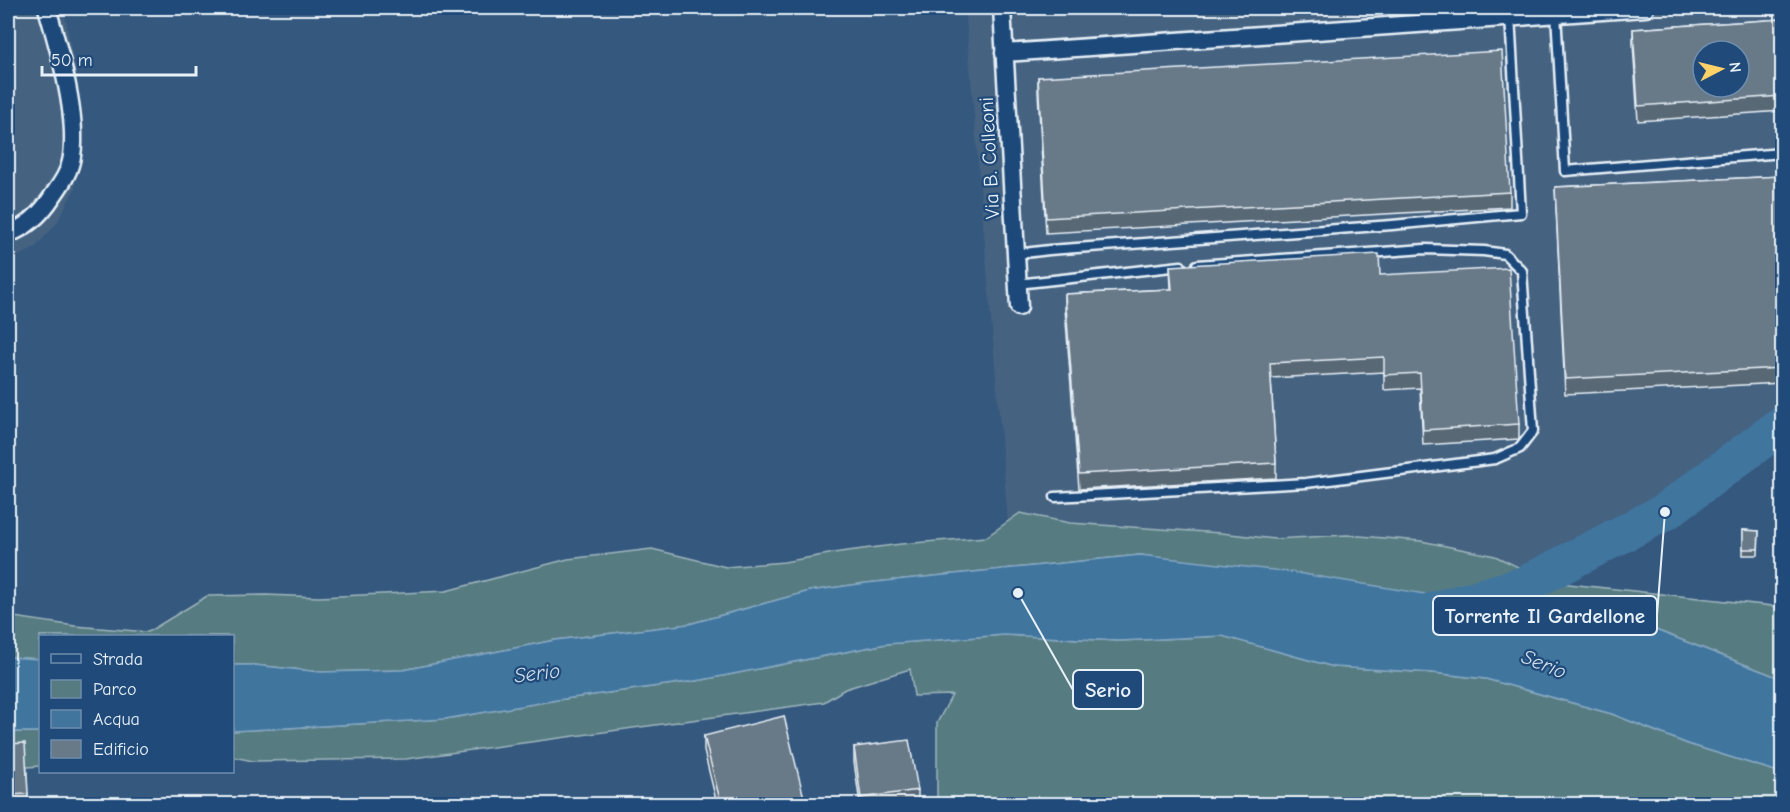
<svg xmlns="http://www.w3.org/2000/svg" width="1790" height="812" font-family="'Comic Neue',sans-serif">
  <rect width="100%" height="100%" fill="#35587e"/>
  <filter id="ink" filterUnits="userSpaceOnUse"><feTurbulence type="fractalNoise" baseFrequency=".0167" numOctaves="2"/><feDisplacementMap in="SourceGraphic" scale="12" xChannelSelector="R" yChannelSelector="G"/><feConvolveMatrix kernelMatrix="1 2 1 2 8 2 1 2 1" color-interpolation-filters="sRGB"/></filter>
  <g filter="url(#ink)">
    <!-- built -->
    <g fill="#446281" fill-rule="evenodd">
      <path d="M8,8H62L67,24L79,96L75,137V188L57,223L34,249L8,260Z"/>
      <path d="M965,8H1782V445L1755,469L1650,540L1550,582L1495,556L1347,535L1275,539L1221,533L1070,523L1020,513L1008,522ZM1703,51H1739V87H1703Z"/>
    </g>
    <!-- green -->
    <g fill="#567c82" stroke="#9fb6bd" stroke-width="1.5">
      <path d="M1020,513L1070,523L1221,533L1275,539L1347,535L1421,541L1495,556L1550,582L1782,607V679L1648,627L1140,555L866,583L810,591L689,624L555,640L403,670L321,672L254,665H233L232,636H40V659L8,657V616L75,626L148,632L207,596L266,595L319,597L446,591L568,559L652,549L726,567L784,562L840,552L901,544L986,537Z"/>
      <path d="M1004,635L1119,641L1223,636L1334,667L1433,673L1486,679L1612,714L1688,744L1782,773V804H937V723L952,695L914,696L910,669L845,689L824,702L406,759L253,761L233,757L232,731L445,719L557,700L702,680L886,644Z"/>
      <path d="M8,732H40V766L27,767L28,804H8Z"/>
    </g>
    <!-- water -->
    <g fill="#41759e" stroke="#84a7c2" stroke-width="1.5">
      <path d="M1140,555L1291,572L1535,612L1648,627L1782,679V773L1688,744L1612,714L1486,679L1433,673L1334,667L1222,636L1119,641L1004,635L886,644L702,680L557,700L445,719L233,731V665H254L321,672L403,670L555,640L689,624L810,591L866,583Z"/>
      <path d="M8,657L40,659V732H8Z"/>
    </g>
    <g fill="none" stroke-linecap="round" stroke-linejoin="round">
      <!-- river -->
      <path stroke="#41759e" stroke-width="38" d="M1433,611L1522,586L1665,512L1782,425"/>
      <defs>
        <g id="service">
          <path d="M1556,13L1565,171L1782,153"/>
          <path d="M1016,254L1049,250L1392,225L1521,213L1510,16"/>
          <path d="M1017,284L1181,266"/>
          <path d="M1055,497L1306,483L1495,459L1520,448L1533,431L1522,271L1505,254L1484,251L1425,249L1197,265"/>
        </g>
        <g id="minor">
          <path d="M1002,8L1019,307"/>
          <path d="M1004,53L1645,8"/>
          <path d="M8,234C27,227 41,214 52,197C61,184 70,172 72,156C78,113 59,50 47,8"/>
        </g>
      </defs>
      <!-- service casing -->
      <use href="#service" stroke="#e8f1f8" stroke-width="13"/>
      <!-- minor casing -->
      <use href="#minor" stroke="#e8f1f8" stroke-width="21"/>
      <!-- service -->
      <use href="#service" stroke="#1f4a7a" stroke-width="8"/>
      <!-- minor -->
      <use href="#minor" stroke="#1f4a7a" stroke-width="16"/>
    </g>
    <!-- wall -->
    <g fill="#596875" stroke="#e8f1f8" stroke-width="1.5">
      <path d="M1782,19V111L1638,121L1633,44V29Z"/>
      <path d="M1038,77L1510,192V207L1046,233L1038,92Z"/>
      <path d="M1782,176V383L1565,394L1555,187Z"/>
      <path d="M1170,266L1380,275L1519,424V439L1423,445L1420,388L1384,390V372L1271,378L1276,463V478L1079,489L1065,309V294L1171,289Z"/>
      <path d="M1743,530L1759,531L1758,555H1743Z"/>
      <path d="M704,736L804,804H717L704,751Z"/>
      <path d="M8,744L28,794V804H8Z"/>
      <path d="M854,747L918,790V804H860L854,762Z"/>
    </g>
    <!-- shaded-wall -->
    <g fill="#49555f" stroke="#e8f1f8" stroke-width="1.5">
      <path d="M13,158V173L8,176V161Z"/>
      <path d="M804,798V804H777Z"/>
    </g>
    <!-- building -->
    <g fill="#687988" stroke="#e8f1f8" stroke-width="1.5" fill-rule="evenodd">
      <path d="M1782,19V96L1638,106L1633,29ZM1703,51H1739V87H1703Z"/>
      <path d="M1502,51L1510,192L1046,218L1038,77Z"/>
      <path d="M8,142L13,158L8,161Z"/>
      <path d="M1782,176V368L1565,379L1555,187Z"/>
      <path d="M1379,254L1380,275L1509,268L1519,424L1423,430L1420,373L1384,375V357L1270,363L1276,463L1079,474L1065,294L1172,289L1170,266Z"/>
      <path d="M1743,530L1759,531L1758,549H1743Z"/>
      <path d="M784,716L804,798L777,804H721L704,736Z"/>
      <path d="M909,740L918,790L861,798L854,747Z"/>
      <path d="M25,743L28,794L8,795V744Z"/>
      <path d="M1778,794L1782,795V804H1775Z"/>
    </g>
  </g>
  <g text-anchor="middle" stroke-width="4.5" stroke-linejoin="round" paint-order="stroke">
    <!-- street labels -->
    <g font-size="20" fill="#e8f1f8" stroke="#1f4a7a">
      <text transform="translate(989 158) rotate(-93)" y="7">Via B. Colleoni</text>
    </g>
    <!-- water labels -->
    <g font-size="21" font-style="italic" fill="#cfdeea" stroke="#1f4a7a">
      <text transform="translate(1544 664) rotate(22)" y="7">Serio</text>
      <text transform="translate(537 673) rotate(-7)" y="7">Serio</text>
    </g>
  </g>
  <!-- callouts -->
  <path fill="none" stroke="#e8f1f8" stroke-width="2" d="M1665 512L1657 615M1018 593L1073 690"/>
  <g fill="#e8f1f8" stroke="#1f4a7a" stroke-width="2">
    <circle cx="1665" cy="512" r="6"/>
    <circle cx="1018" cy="593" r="6"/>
  </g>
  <g fill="#1f4a7a" stroke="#e8f1f8" stroke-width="2">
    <rect x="1433" y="596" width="224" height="39" rx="6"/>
    <rect x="1073" y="670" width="70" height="39" rx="6"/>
  </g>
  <g font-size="21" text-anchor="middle" font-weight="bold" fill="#e8f1f8">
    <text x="1545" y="623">Torrente Il Gardellone</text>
    <text x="1108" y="697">Serio</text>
  </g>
  <!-- margin -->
  <rect width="1790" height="812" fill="none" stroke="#1f4a7a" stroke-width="30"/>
  <rect x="15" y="15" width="1760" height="782" fill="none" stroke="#e8f1f8" stroke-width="2" filter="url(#ink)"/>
  <!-- legend -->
  <rect x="39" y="635" width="195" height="138" fill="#1f4a7a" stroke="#6f8dac" stroke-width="1.5"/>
  <rect x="51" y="654" width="30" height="9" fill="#1f4a7a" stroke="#6f8dac" stroke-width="1.5"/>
  <text x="93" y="665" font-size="18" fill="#e8f1f8">Strada</text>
  <rect x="51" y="680" width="30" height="18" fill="#567c82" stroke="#6f8dac" stroke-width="1.5"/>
  <text x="93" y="695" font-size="18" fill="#e8f1f8">Parco</text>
  <rect x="51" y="710" width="30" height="18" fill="#41759e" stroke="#6f8dac" stroke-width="1.5"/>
  <text x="93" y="725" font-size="18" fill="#e8f1f8">Acqua</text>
  <rect x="51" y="740" width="30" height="18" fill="#687988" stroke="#6f8dac" stroke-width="1.5"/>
  <text x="93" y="755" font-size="18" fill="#e8f1f8">Edificio</text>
  <!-- north arrow -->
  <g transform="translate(1721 69) rotate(83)"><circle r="28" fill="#1f4a7a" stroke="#6f8dac" stroke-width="1.5"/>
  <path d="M0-4.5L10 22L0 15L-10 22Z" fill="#ffd166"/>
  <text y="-9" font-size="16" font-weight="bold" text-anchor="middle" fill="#e8f1f8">N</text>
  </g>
  <!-- scale -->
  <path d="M42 66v9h154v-9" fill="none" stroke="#e8f1f8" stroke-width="3"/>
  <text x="51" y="66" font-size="18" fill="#e8f1f8" stroke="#1f4a7a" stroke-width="4.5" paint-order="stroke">50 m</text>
</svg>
